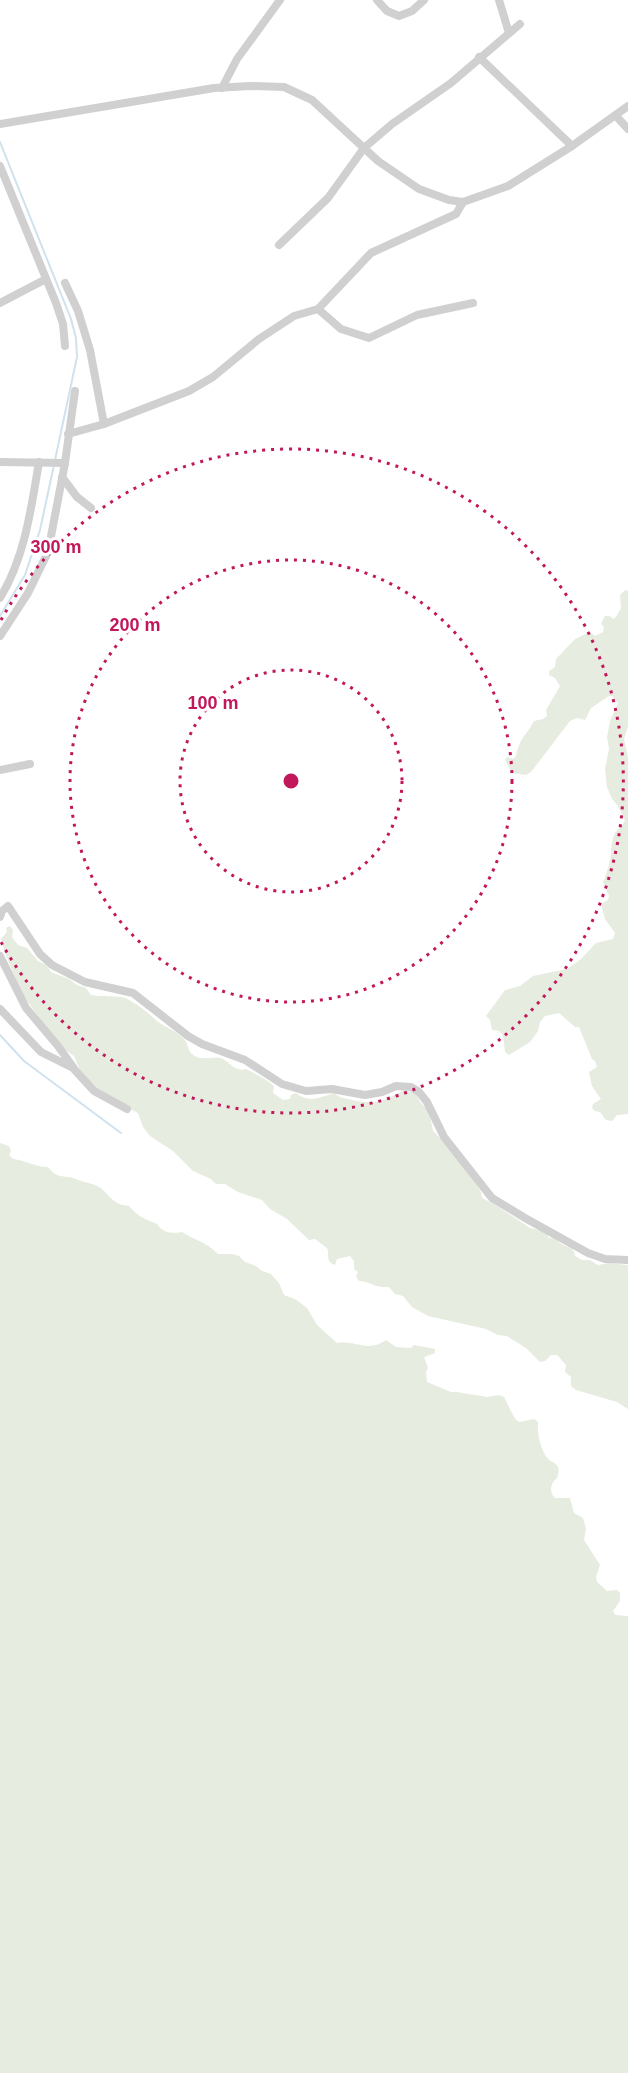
<svg xmlns="http://www.w3.org/2000/svg" width="628" height="2073" font-family="Helvetica,sans-serif">
  <rect width="100%" height="100%" fill="#fff"/>
  <!-- green -->
  <g fill="#e6ecdf">
    <path d="M625,590L628,591V726L624,739L628,757V1114L617,1115L612,1121L606,1120L600,1112L595,1111L592,1108L593,1104L601,1099L592,1086L589,1072L597,1067L595,1061L592,1059L579,1027H575L559,1013L545,1016L540,1022L538,1031L530,1042L509,1055L505,1052L503,1035L499,1031L492,1030L490,1020L486,1016L505,990L520,986L533,976L567,969L580,960L596,943L613,939L615,933L605,919L601,904L608,900L609,896L603,882C606,876 611,860 611,853C611,847 612,839 615,833C618,829 622,826 625,821L618,806L612,799L607,787L605,769L609,749L607,737L610,721L618,703L612,696H609L591,708L585,720L577,718L570,721L531,772L526,775L512,773L505,760L507,757L513,759L516,756C520,737 526,736 534,721L543,719L547,716L546,710L560,686L555,678L549,675V671L555,667L556,659L575,639L590,632L595,636L603,632L604,627L601,624L605,616H609L614,619C617,617 618,612 621,609L620,595Z"/>
    <path d="M10,926L13,930L12,937L18,945L27,948L38,961L46,965L51,972L69,979L77,985L86,988L91,995C100,997 121,995 127,999C139,1005 147,1012 157,1021C165,1027 176,1031 184,1039C188,1043 188,1051 192,1054C202,1063 214,1054 223,1059C232,1064 235,1072 246,1069C256,1074 266,1079 274,1086L273,1093L283,1100L290,1099L291,1095L296,1093C309,1104 321,1097 334,1093C339,1097 342,1098 348,1099C374,1105 381,1103 404,1090L416,1094L420,1102L429,1111L433,1131L460,1158L481,1192L482,1198L494,1204L530,1228L546,1232L549,1238L554,1237C556,1239 558,1242 560,1243C567,1248 574,1246 575,1256L582,1260H590L598,1265L609,1263L628,1265V1409L617,1402L576,1390L571,1386V1377L565,1372L566,1365L557,1355H551L545,1361L540,1362L526,1348L507,1336L498,1335L486,1329L428,1316L412,1307L403,1296L395,1294L389,1287C374,1288 372,1282 359,1281L356,1276L358,1272L354,1269V1261L350,1256L337,1259L335,1265C325,1261 330,1256 327,1248L315,1239L309,1240L287,1219L270,1209L262,1200L238,1192L225,1184H216L211,1179L193,1171L173,1151L150,1136L143,1127L138,1113L97,1092L81,1073L74,1056L58,1045L21,992L4,950L1,939L7,932L6,928Z"/>
    <path d="M0,1143L9,1146L11,1151L9,1155L13,1159C25,1160 35,1167 48,1167C55,1176 58,1176 69,1177C70,1177 72,1178 73,1178C80,1181 86,1182 92,1184C110,1189 107,1204 129,1206C137,1216 145,1219 157,1224C163,1233 172,1234 182,1232C196,1241 205,1241 218,1254H232L239,1256L245,1262L256,1266L262,1271L271,1274L279,1283L284,1295L295,1299L307,1308L317,1325L337,1343C356,1340 368,1353 386,1340L396,1347L411,1348L414,1345L435,1349V1353L424,1357L428,1368L426,1372L427,1382L451,1392H457L487,1397L499,1395L504,1397C508,1405 511,1412 516,1420L520,1422L534,1419L538,1422C537,1434 540,1445 545,1455C551,1466 563,1460 557,1478C550,1483 549,1492 555,1498H570L574,1513L583,1518L586,1529L584,1540L600,1565L596,1577L597,1582L607,1591L617,1590L620,1593V1601L613,1611L615,1615L628,1616V2073H0Z"/>
  </g>
  <g fill="none" stroke-linecap="round" stroke-linejoin="round">
    <!-- stream -->
    <g stroke="#cfe2ee" stroke-width="2">
      <path d="M0,142L71,319L76,338L77,357L55,460"/>
      <path d="M0,616L25,575L40,530L54,465"/>
      <path d="M0,1035L24,1061L121,1133"/>
    </g>
    <!-- minor -->
    <g stroke="#d0d0d0" stroke-width="8">
      <path d="M377,0L387,11L399,16L412,11L424,0"/>
      <path d="M499,0L509,33"/>
      <path d="M479,57L572,146"/>
      <path d="M222,88L237,59L280,0"/>
      <path d="M616,116L628,129"/>
      <path d="M0,124L214,88L250,86L284,87L312,100L378,161L419,189L449,200L463,202L508,186L572,146L628,106"/>
      <path d="M0,166L56,303L63,324L65,346"/>
      <path d="M279,245L328,198L364,148L392,124L451,83L520,24"/>
      <path d="M65,283L78,311L90,350L104,424"/>
      <path d="M0,303L46,279"/>
      <path d="M318,309L341,329L369,338L417,315L473,303"/>
      <path d="M68,434L104,424L189,391L213,377L259,339L294,316L318,309L371,253L456,214L463,202"/>
      <path d="M0,462L65,463"/>
      <path d="M62,477L77,497L91,508"/>
      <path d="M0,598C25,557 31,509 39,462"/>
      <path d="M0,636L28,593L48,552L65,463L75,391"/>
      <path d="M0,770L30,764"/>
      <path d="M0,917L2,911L8,906L40,954L52,965L85,982L133,993L188,1036L202,1044L245,1060L282,1084L306,1091L332,1089L365,1095L382,1092L396,1086L411,1087L419,1092L427,1102L444,1137L492,1198L525,1218L588,1253L605,1259L628,1260"/>
      <path d="M0,956L26,1008L58,1046L73,1067"/>
      <path d="M0,1009L41,1052L73,1068L94,1091L127,1109"/>
    </g>
  </g>
  <!-- distance rings -->
  <g fill="none" stroke="#c2185b" stroke-width="3" stroke-dasharray="3 6">
    <circle cx="291" cy="781" r="111"/>
    <circle cx="291" cy="781" r="221"/>
    <path d="M1 620A332 332 0 1 1 1 942"/>
  </g>
  <circle cx="291" cy="781" r="9" fill="#c2185b" stroke="#fff" stroke-width="3"/>
  <g font-size="18" text-anchor="middle" font-weight="bold" fill="#c2185b" stroke="#fff" stroke-width="6" stroke-linejoin="round" paint-order="stroke">
    <text x="56" y="553">300 m</text>
    <text x="135" y="631">200 m</text>
    <text x="213" y="709">100 m</text>
  </g>
</svg>
